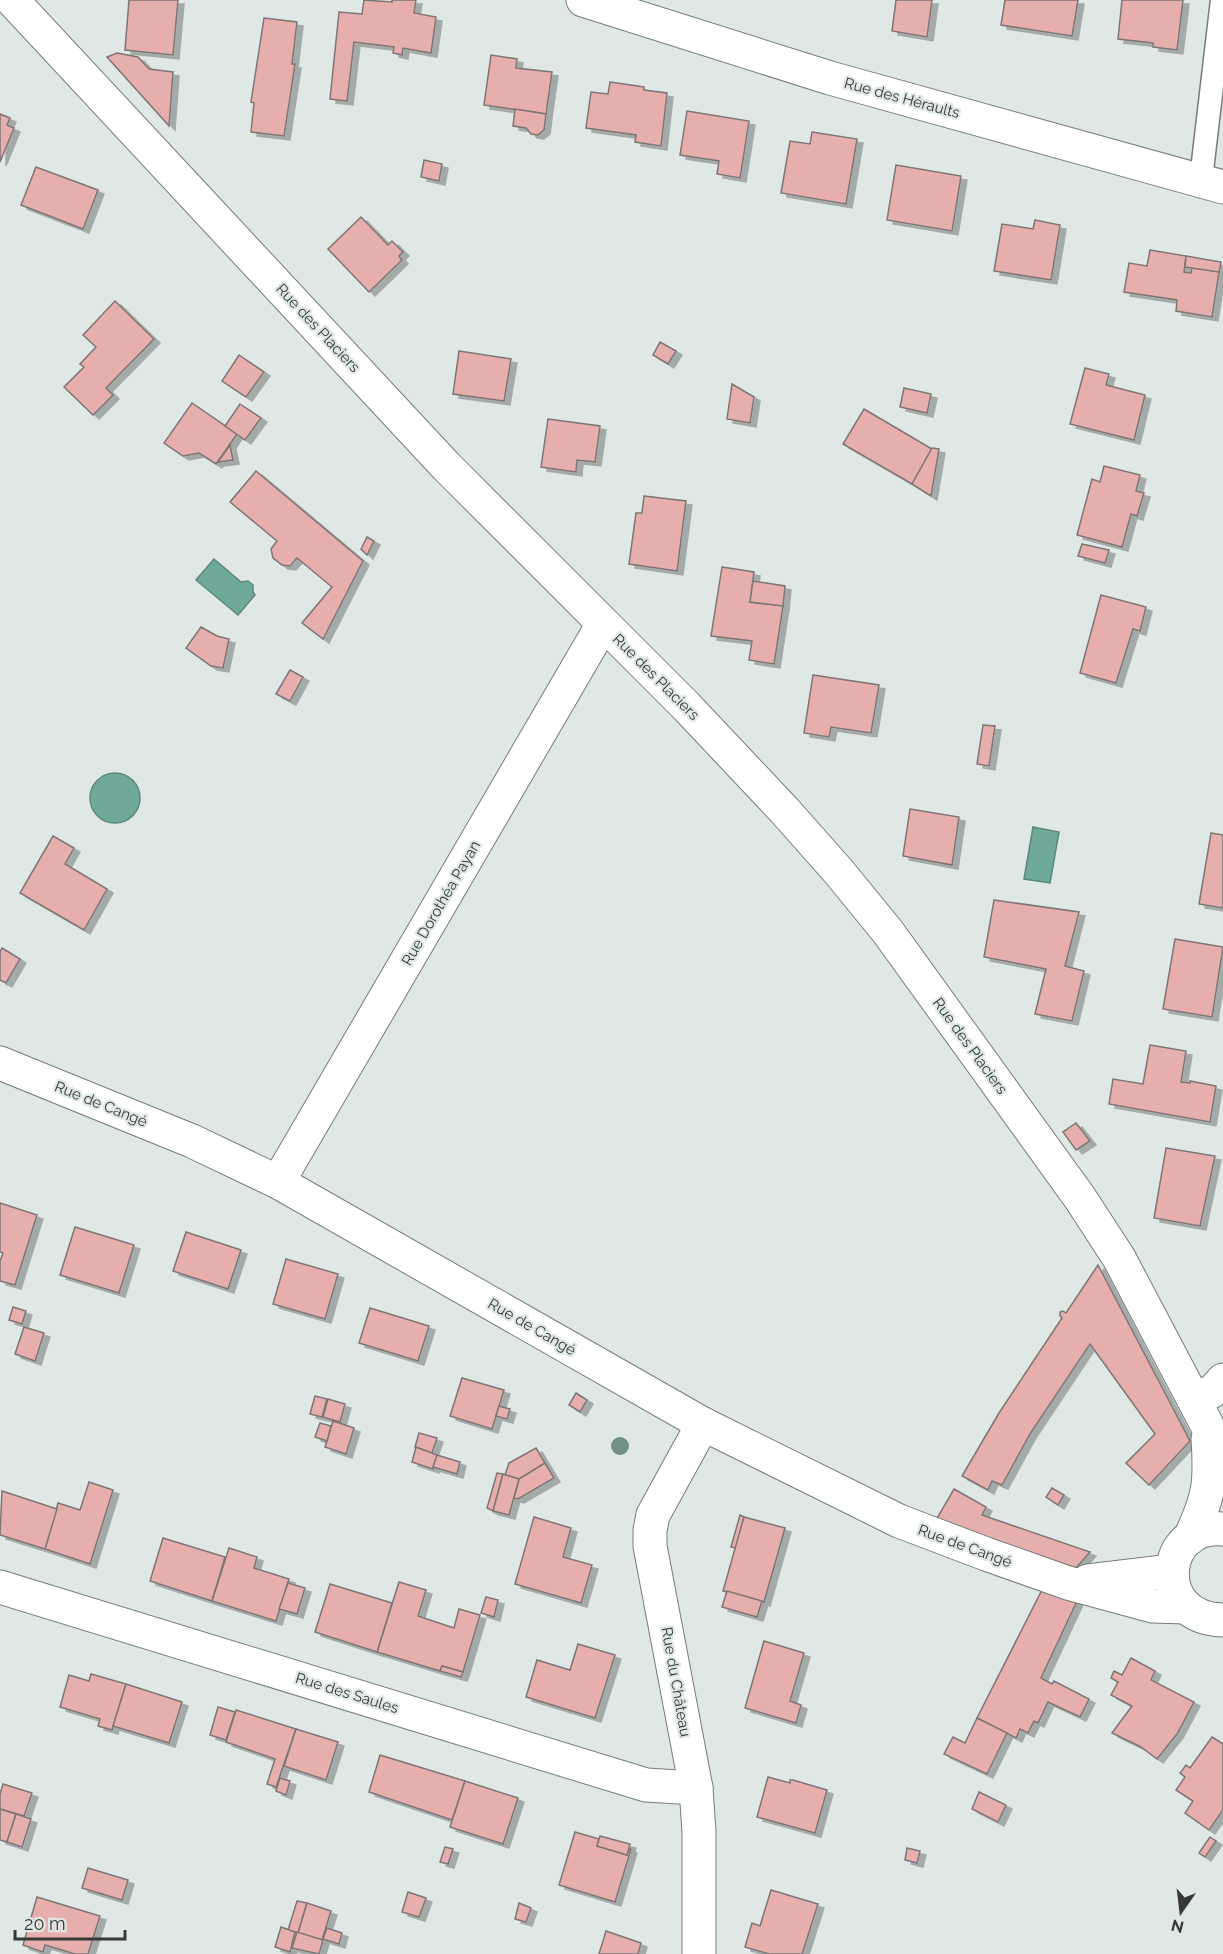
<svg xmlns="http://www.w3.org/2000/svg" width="1223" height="1954" font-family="Raleway,sans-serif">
  <defs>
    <filter id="shadow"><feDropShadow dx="6" dy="4" stdDeviation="0" flood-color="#0004"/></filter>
  </defs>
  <rect width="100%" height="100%" fill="#dfe8e5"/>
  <!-- water -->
  <g fill="#6fa999" stroke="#5e877c" stroke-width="1.5">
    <path d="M214,559L241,582L248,581L253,585V592L255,595L238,615L196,580Z"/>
    <circle cx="115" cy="798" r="25"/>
    <path d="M1033,827L1059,832L1050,883L1024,879Z"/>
  </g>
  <!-- building -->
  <g fill="#e6afae" stroke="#7e7575" stroke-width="1.5" filter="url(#shadow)">
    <path d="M129,0H178L173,55L125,50Z"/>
    <path d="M364,0L392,2V0H416L414,13L436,17L431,53L403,48L402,55L393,53L394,47L354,42L347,101L330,99L339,12L362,14Z"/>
    <path d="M896,0H932L927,37L892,31Z"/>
    <path d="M1005,0H1078L1072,36L1001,25Z"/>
    <path d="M1122,0H1183L1177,50L1153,47V43L1118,39Z"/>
    <path d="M264,18L297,22L292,64H295L284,136L251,132L254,103L251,102Z"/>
    <path d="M117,53L138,57L149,69L173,72L169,126L107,57Z"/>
    <path d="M491,55L517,59L516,68L552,72L546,114L484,105Z"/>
    <path d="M610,82L644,87V90L667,93L661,146L635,142L636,135L586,128L591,92L608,94Z"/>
    <path d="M515,109L546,114L544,130L538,135L531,134L526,128L513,126Z"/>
    <path d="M687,111L749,121L740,178L717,174L719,161L680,155Z"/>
    <path d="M0,114L10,118L7,125L14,128L0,162Z"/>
    <path d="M812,132L857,139L846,204L781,193L790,141L810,144Z"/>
    <path d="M424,160L442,164L439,181L421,177Z"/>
    <path d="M896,165L961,176L952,231L887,220Z"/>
    <path d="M36,167L98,190L83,229L21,205Z"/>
    <path d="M361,217L388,245L392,241L403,252L399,256L402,260L369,292L328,249Z"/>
    <path d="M1035,220L1060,225L1051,280L994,271L1002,224L1033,229Z"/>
    <path d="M1150,250L1186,256L1184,272L1191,273L1192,267L1219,272L1212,317L1176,311L1177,300L1124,292L1129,263L1147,266Z"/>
    <path d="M1186,256L1221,262L1219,272L1185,267Z"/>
    <path d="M115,301L154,339L106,388L113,395L93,415L64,387L84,367L80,364L96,347L83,335Z"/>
    <path d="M660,342L676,351L668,364L653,355Z"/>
    <path d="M459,351L511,359L504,401L453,394Z"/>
    <path d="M239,355L264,372L246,397L222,381Z"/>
    <path d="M1085,368L1109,374L1106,385L1145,395L1134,440L1070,424Z"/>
    <path d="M732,384L754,397L750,423L727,419Z"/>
    <path d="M904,388L931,394L927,413L900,407Z"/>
    <path d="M192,403L237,434L216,464L199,453L183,456L164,443Z"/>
    <path d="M240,404L261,418L245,440L225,426Z"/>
    <path d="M864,409L932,449L912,484L843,444Z"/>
    <path d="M548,419L600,426L595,462L577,460L576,472L541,467Z"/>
    <path d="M230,445L233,460L218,462Z"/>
    <path d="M932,448L939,449L931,496L912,484Z"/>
    <path d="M1104,466L1140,475L1136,491L1144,493L1137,516L1131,514L1122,547L1077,535L1092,479L1100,482Z"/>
    <path d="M256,471L363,561L323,639L302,623L332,587L297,558L290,566L282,565L273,558L271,549L277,541L230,502Z"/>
    <path d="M644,496L686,501L677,571L629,564L636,513H642Z"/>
    <path d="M367,537L374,541L367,555L361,549Z"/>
    <path d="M1082,544L1109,550L1105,563L1078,556Z"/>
    <path d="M722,567L754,572L750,602L783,606L774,664L749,660L752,641L711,636Z"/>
    <path d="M753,581L785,586L783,606L750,602Z"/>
    <path d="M1101,595L1146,607L1140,631L1133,629L1116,683L1080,673Z"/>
    <path d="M201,627L217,636L229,639L223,668L211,666L186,648Z"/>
    <path d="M290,670L303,677L290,701L276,694Z"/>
    <path d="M813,675L879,685L871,733L831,727L829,737L804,733Z"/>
    <path d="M983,725L995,726L989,766L977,764Z"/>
    <path d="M910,809L959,817L952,865L903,856Z"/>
    <path d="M1211,833L1223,835V908L1199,904Z"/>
    <path d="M53,836L74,848L65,864L107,889L84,930L20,893Z"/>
    <path d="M994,900L1079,912L1065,966L1084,971L1072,1021L1035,1014L1046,969L984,957Z"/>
    <path d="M1175,939L1223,947L1212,1017L1163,1009Z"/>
    <path d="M2,948L20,959L6,983L0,980V952Z"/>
    <path d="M1150,1045L1186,1051L1181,1082L1190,1083V1081L1216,1086L1210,1122L1109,1104L1113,1079L1143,1084Z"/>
    <path d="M1076,1123L1090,1141L1076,1150L1063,1132Z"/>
    <path d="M1166,1148L1215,1156L1200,1226L1154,1218Z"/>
    <path d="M0,1203L37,1215L15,1285L0,1281V1261L3,1253L0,1252Z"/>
    <path d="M75,1227L134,1245L119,1293L60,1275Z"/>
    <path d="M186,1232L241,1250L228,1289L173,1271Z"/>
    <path d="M286,1259L338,1274L325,1319L273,1304Z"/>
    <path d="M1098,1265L1190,1441L1149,1485L1126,1463L1155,1434L1090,1344L1030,1434L1002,1485L992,1481L988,1490L962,1476L999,1413L1062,1318L1060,1316V1312L1063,1311L1066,1313Z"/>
    <path d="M13,1307L26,1311L22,1324L9,1320Z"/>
    <path d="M370,1308L429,1326L418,1361L359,1343Z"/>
    <path d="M24,1327L44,1333L35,1361L15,1354Z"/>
    <path d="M462,1378L504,1390L492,1429L450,1416Z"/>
    <path d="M576,1393L587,1400L580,1412L569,1405Z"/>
    <path d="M315,1396L327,1399L322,1417L310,1414Z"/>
    <path d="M328,1399L345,1404L340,1422L323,1417Z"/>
    <path d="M499,1406L510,1409L507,1419L496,1416Z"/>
    <path d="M333,1421L354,1428L346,1454L325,1447Z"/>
    <path d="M320,1423L331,1426L327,1441L315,1437Z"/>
    <path d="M419,1433L437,1438L432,1453L415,1447Z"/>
    <path d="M416,1447L437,1455L433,1469L412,1462Z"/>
    <path d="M536,1448L545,1463L519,1479L505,1475L509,1463Z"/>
    <path d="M437,1455L460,1462L457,1474L433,1467Z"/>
    <path d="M545,1463L554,1478L518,1499L514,1498L519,1479Z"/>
    <path d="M497,1473L503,1474L493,1511L487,1508Z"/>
    <path d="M503,1474L519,1479L509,1515L493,1511Z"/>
    <path d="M89,1482L113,1490L90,1564L45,1549L58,1503L80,1510Z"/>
    <path d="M1052,1488L1064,1495L1058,1505L1046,1497Z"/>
    <path d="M954,1489L986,1507L982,1515L1090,1552L1076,1568L936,1520Z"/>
    <path d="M2,1491L57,1509L45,1549L0,1535Z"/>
    <path d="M740,1515L744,1517L736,1548L731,1547Z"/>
    <path d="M534,1517L571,1528L563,1557L592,1565L581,1603L515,1584Z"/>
    <path d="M744,1517L785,1528L764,1602L723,1591Z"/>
    <path d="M163,1538L225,1557L212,1601L150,1581Z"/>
    <path d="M229,1548L257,1557L254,1568L289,1579L276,1621L212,1601Z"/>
    <path d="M399,1582L426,1590L418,1616L454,1628L459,1609L480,1615L463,1672L442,1666L440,1671L377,1652Z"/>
    <path d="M288,1583L305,1588L297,1614L279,1609Z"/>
    <path d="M330,1584L392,1603L377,1652L315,1632Z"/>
    <path d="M1044,1586L1078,1599L1041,1678L1052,1684L1054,1681L1089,1699L1080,1717L1048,1702L1038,1723L1034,1721L1028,1733L1020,1729L1016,1738L977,1718Z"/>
    <path d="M727,1591L762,1601L757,1617L722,1607Z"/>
    <path d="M486,1597L498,1600L494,1617L481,1613Z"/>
    <path d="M764,1641L804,1653L790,1701L801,1705L796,1723L745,1708Z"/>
    <path d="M578,1644L615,1655L595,1718L526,1697L537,1660L570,1670Z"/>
    <path d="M1131,1658L1155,1671L1151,1680L1194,1702L1177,1734L1157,1759L1141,1747L1112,1733L1132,1706L1111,1695L1118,1682L1111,1678L1114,1671L1122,1675Z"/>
    <path d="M442,1666L463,1672L461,1677L440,1671Z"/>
    <path d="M91,1674L126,1684L112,1730L98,1726L100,1719L60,1707L69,1675L89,1681Z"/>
    <path d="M126,1684L182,1702L169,1743L113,1726Z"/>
    <path d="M218,1707L235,1712L226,1740L210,1735Z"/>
    <path d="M236,1710L296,1729L276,1787L267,1784L275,1759L226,1742Z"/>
    <path d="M977,1718L1007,1733L987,1774L944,1754L953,1737L965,1743Z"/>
    <path d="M296,1729L338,1742L326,1780L284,1766Z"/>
    <path d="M1212,1737L1223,1744V1810L1209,1830L1185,1813L1193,1801L1176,1790L1185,1777L1180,1773L1186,1765L1190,1768Z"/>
    <path d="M380,1755L465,1781L452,1820L369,1792Z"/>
    <path d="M768,1777L790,1783V1780H793L827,1790L815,1833L757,1817Z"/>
    <path d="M280,1778L290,1781L286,1795L276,1791Z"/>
    <path d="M465,1781L518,1798L503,1844L450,1827Z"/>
    <path d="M3,1784L32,1793L24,1816L0,1809V1794Z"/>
    <path d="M979,1792L1006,1805L998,1822L972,1809Z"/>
    <path d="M0,1809L16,1814L7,1842L0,1840Z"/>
    <path d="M16,1814L31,1819L22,1847L7,1842Z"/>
    <path d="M575,1832L599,1839L597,1846L627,1855L629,1849H631L615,1902L559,1885Z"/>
    <path d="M600,1836L630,1844L627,1855L597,1846Z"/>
    <path d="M1210,1837L1216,1841L1205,1857L1199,1853Z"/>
    <path d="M445,1847L453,1849L448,1864L440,1862Z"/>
    <path d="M907,1848L920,1851L917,1863L905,1860Z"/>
    <path d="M88,1868L128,1880L122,1900L82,1888Z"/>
    <path d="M771,1890L818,1904L802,1954H769L745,1947L752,1923L760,1926Z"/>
    <path d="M408,1892L426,1898L419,1917L402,1912Z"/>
    <path d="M37,1897L100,1916L88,1954H75L45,1945L43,1952L23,1945Z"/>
    <path d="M297,1901L307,1903L298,1933L288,1930Z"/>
    <path d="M307,1903L331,1911L322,1940L298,1933Z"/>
    <path d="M519,1903L531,1908L526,1922L515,1919Z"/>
    <path d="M281,1927L295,1932L290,1952L275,1947Z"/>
    <path d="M327,1928L342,1933L339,1944L323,1939Z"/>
    <path d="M606,1931L641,1943L638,1954H599Z"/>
    <path d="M297,1932L323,1940L319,1954L292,1948Z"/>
  </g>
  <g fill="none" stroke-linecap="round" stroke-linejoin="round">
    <defs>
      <path id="service" d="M1201,179L1222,0"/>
      <g id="minor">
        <path d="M583,0L830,78L1223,187"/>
        <path d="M0,1063L192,1141L278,1182L703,1424L899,1521L986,1554L1068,1583L1153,1606L1186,1607"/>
        <path d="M278,1182L603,624"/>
        <path d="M1195,1401L1214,1390L1223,1380"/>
        <path d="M1088,1581L1172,1571"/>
        <path d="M0,1587L646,1785L696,1788"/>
        <path d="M699,1954V1832L696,1788L650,1546V1530L653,1515L703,1424"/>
      </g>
      <g id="tertiary">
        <path d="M12,0L446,466L686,706L785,811L839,872L888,932L1080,1198L1119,1258L1207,1425L1223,1466"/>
        <path d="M1223,1529C1161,1522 1150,1618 1223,1620"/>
        <path d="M1190,1538C1209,1497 1211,1484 1208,1439"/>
      </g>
    </defs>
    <!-- service casing -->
    <use href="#service" stroke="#747d7a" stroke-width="25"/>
    <!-- minor casing -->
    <use href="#minor" stroke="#747d7a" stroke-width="35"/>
    <!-- tertiary casing -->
    <use href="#tertiary" stroke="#747d7a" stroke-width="35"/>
    <!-- service -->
    <use href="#service" stroke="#fff" stroke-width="22"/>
    <!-- minor -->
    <use href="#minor" stroke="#fff" stroke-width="33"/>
    <!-- tertiary -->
    <use href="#tertiary" stroke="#fff" stroke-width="33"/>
  </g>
  <!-- trees -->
  <circle fill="#709088" cx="620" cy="1446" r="9"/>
  <g text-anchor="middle" stroke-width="4.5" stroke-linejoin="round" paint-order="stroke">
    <!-- street labels -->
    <g font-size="15" fill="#363938" stroke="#dfe8e5">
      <text transform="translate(902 98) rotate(15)" y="5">Rue des Héraults</text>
      <text transform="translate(318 328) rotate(47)" y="5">Rue des Placiers</text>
      <text transform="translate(656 677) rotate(45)" y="5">Rue des Placiers</text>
      <text transform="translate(441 903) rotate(-60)" y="5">Rue Dorothéa Payan</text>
      <text transform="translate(970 1046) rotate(54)" y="5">Rue des Placiers</text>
      <text transform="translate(101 1104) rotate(22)" y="5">Rue de Cangé</text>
      <text transform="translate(532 1327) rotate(30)" y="5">Rue de Cangé</text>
      <text transform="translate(965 1546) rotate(20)" y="5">Rue de Cangé</text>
      <text transform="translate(676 1682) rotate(80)" y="5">Rue du Château</text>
      <text transform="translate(347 1693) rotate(17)" y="5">Rue des Saules</text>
    </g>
  </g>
  <!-- north arrow -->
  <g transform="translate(1181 1912) rotate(194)" stroke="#dfe8e5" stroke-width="4.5" paint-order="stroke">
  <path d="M0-4.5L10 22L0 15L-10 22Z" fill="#363938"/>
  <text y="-9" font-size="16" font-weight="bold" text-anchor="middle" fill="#363938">N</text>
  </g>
  <!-- scale -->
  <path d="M15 1930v9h110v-9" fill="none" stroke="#363938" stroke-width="3"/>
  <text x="24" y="1930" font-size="18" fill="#363938" stroke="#dfe8e5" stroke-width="4.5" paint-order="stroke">20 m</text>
</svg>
